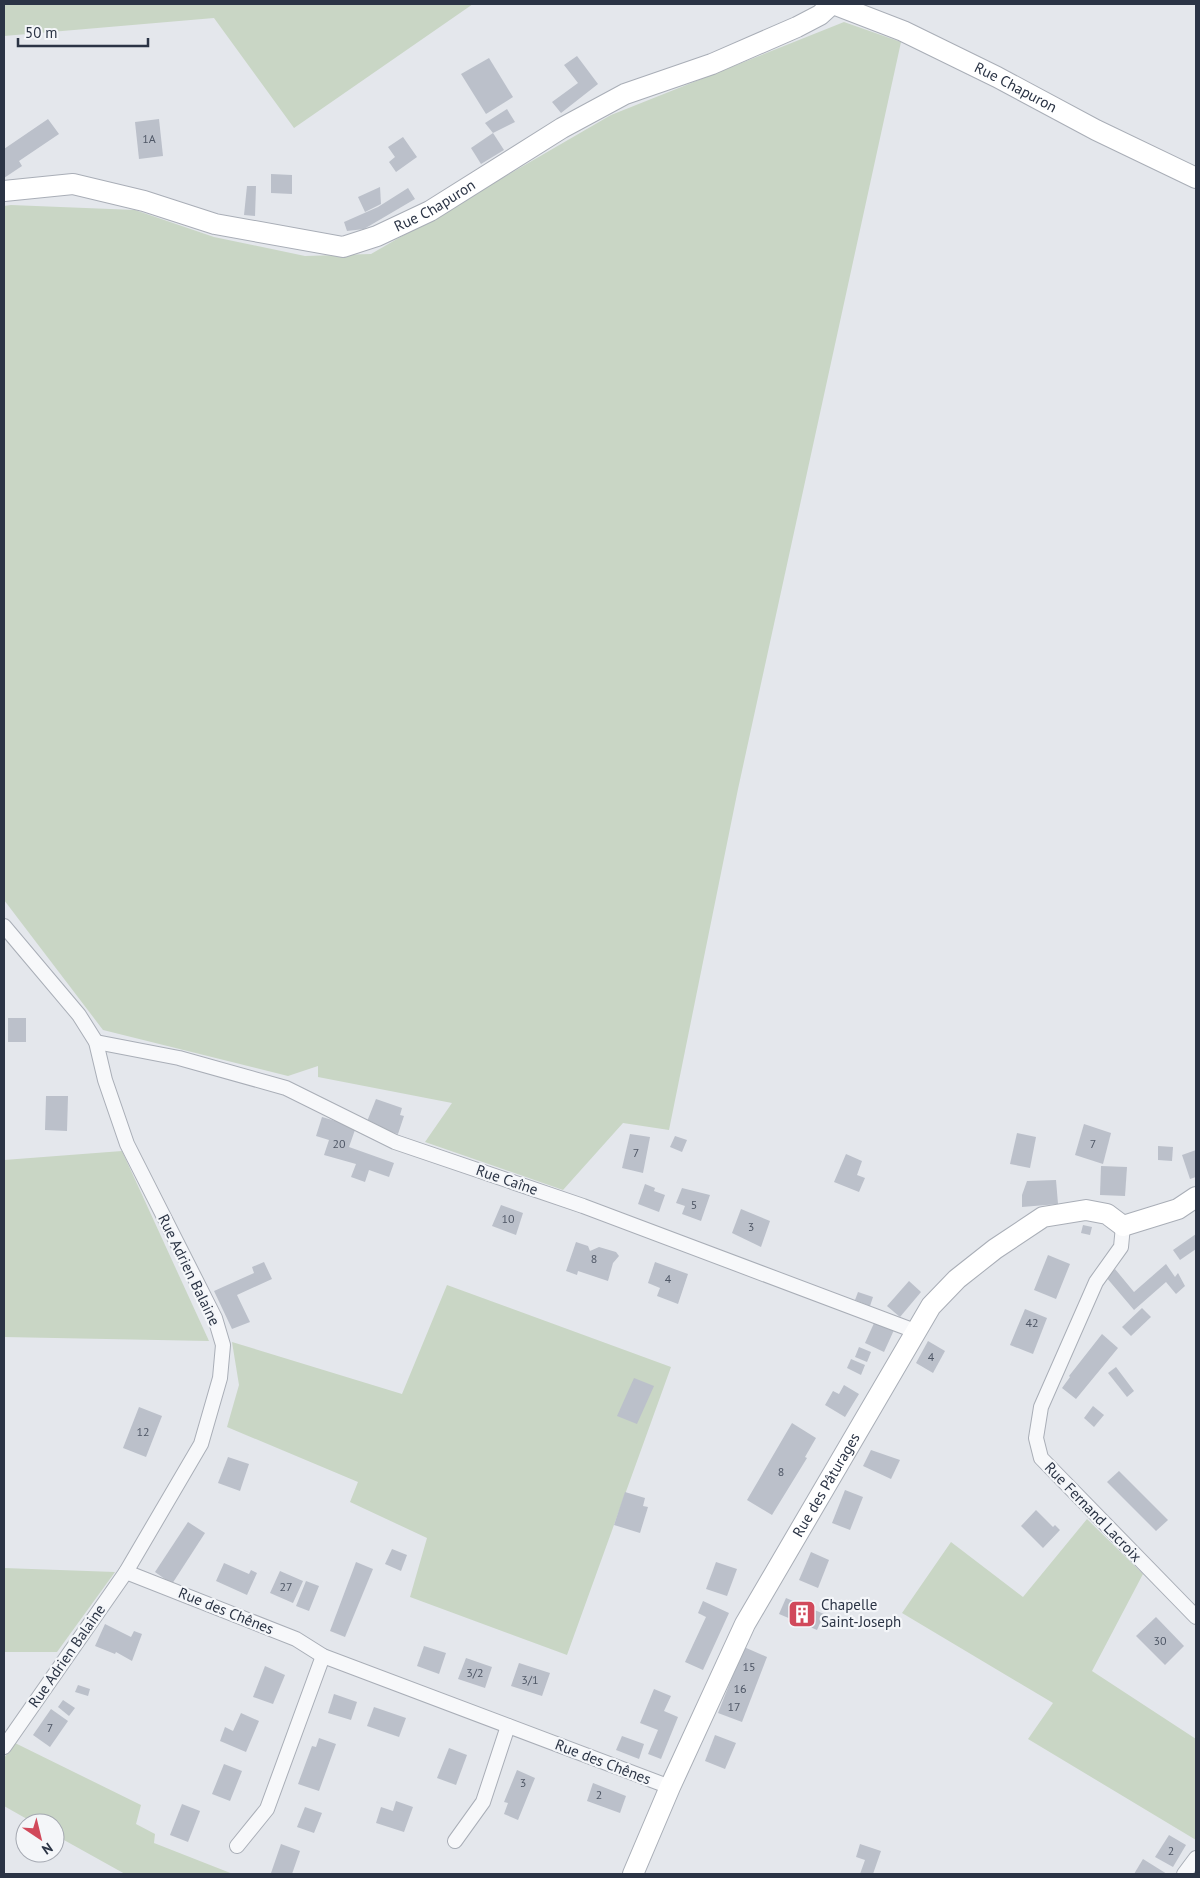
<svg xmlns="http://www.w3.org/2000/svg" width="1200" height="1878" font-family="'PT Sans',sans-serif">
  <rect width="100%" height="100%" fill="#e4e7ec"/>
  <!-- green -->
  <g fill="#c9d6c5">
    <path d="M4,4H473L294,128L214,18L4,36Z"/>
    <path d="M844,22L901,42L738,789L669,1130L623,1123L563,1190L425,1142L452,1103L318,1077V1066L288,1076L103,1030L4,900V206L11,205L135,210L214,237L305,256L371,254L611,115Z"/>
    <path d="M122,1151L209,1341L4,1337V1160Z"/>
    <path d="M447,1285L671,1367L567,1655L410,1597L427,1538L350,1502L358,1482L227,1427L239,1385L232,1342L402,1394Z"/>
    <path d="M1087,1519L1143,1574L1092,1671L1196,1739V1840L1028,1739L1053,1703L902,1613L951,1542L1023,1597Z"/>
    <path d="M4,1568L115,1572L57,1652H4Z"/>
    <path d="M15,1743L141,1805L136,1824L155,1834L154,1843L233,1874H125L55,1835V1823H34L4,1806V1758Z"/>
  </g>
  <!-- building -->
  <g fill="#bbc0ca">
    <path d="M577,56L598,84L561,113L552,102L578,83L564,65Z"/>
    <path d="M489,58L513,97L486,114L461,74Z"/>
    <path d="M507,109L515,122L493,133L485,123Z"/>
    <path d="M48,119L59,134L19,161L22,166L4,178V149Z"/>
    <path d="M159,119L163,156L139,159L135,122Z"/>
    <path d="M493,133L504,150L481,164L471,148Z"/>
    <path d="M403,137L417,157L396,172L389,162L395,157L388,147Z"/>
    <path d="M271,174L292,175V194L271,193Z"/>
    <path d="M247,186H256L255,216L244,215Z"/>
    <path d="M380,187L381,204L365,212L358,197Z"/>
    <path d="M408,188L415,199L364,229L347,231L344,222L378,207Z"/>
    <rect x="8" y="1018" width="18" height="24"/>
    <path d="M46,1096H68L67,1131L45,1130Z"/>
    <path d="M376,1099L402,1108L400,1115L404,1116L398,1134L366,1124Z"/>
    <path d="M322,1117L356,1127L349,1147L394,1163L389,1177L369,1170L365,1182L351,1177L356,1164L324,1155L329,1140L316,1136Z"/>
    <path d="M1084,1124L1111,1133L1103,1164L1075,1155Z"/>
    <path d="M1017,1133L1036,1137L1030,1168L1010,1164Z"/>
    <path d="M630,1134L650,1137L643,1173L622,1168Z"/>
    <path d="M675,1136L687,1140L682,1152L670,1147Z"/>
    <path d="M1158,1146L1173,1147L1172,1161L1158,1160Z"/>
    <path d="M1196,1150V1177L1190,1179L1182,1155Z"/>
    <path d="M846,1154L862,1161L857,1175L865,1178L859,1192L834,1182Z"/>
    <path d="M1101,1166L1127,1167L1125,1196L1100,1195Z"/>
    <path d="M1056,1180L1058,1204L1022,1207V1195L1027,1181Z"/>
    <path d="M645,1184L655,1188L654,1191L665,1195L659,1212L638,1204Z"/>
    <path d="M682,1188L710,1195L701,1221L682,1214L685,1206L676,1203Z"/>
    <path d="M501,1205L523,1213L516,1235L492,1226Z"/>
    <path d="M741,1209L770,1221L761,1247L732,1233Z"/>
    <path d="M1083,1225L1092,1227L1090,1235L1081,1233Z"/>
    <path d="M1196,1234V1249L1180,1260L1173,1250Z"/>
    <path d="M576,1242L588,1246L590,1251L599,1247L616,1252L619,1256L613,1263L608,1281L578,1271L577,1275L566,1271Z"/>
    <path d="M1048,1255L1070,1264L1056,1299L1034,1290Z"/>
    <path d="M264,1262L272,1279L237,1295L250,1322L232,1329L214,1291L254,1273L252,1267Z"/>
    <path d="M655,1262L688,1274L678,1304L657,1296L660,1288L648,1283Z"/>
    <path d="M1166,1264L1175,1277L1178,1273L1185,1286L1176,1294L1166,1282L1134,1310L1106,1277L1115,1269L1134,1292Z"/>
    <path d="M909,1281L921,1292L900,1317L887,1306Z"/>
    <path d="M858,1292L873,1297L870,1306L855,1300Z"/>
    <path d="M1142,1308L1151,1317L1131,1336L1122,1327Z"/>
    <path d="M1025,1309L1047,1318L1033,1354L1010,1345Z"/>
    <path d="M875,1321L894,1330L884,1352L865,1343Z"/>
    <path d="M1102,1334L1118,1348L1076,1399L1062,1388L1070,1377L1069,1376Z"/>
    <path d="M928,1341L945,1351L933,1373L916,1363Z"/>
    <path d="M859,1347L871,1352L867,1362L855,1357Z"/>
    <path d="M851,1359L865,1365L861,1375L847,1368Z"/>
    <path d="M1116,1367L1134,1391L1127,1397L1108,1373Z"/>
    <path d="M634,1378L654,1386L637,1424L617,1416Z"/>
    <path d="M844,1385L859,1394L845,1417L825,1405L833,1391L839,1394Z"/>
    <path d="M1093,1406L1104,1415L1094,1427L1084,1418Z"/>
    <path d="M139,1407L162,1416L146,1457L123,1448Z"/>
    <path d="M792,1423L816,1438L805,1457L807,1458L772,1515L747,1500Z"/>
    <path d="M871,1450L900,1460L891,1479L863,1466Z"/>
    <path d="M228,1457L249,1464L240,1491L218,1483Z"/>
    <path d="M1119,1471L1168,1520L1156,1531L1107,1482Z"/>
    <path d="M845,1490L863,1497L850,1530L832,1523Z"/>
    <path d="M625,1492L645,1498L643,1506L648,1507L640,1533L614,1525Z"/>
    <path d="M1036,1510L1053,1527L1055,1525L1060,1530L1043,1548L1021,1526Z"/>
    <path d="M188,1522L205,1533L172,1584L155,1572Z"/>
    <path d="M392,1549L407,1555L401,1571L385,1564Z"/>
    <path d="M811,1552L829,1560L818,1588L799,1580Z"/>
    <path d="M356,1562L373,1569L345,1637L330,1631Z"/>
    <path d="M716,1562L737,1569L727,1596L706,1589Z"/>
    <path d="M224,1563L249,1574L251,1570L257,1573L247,1595L216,1581Z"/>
    <path d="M280,1571L303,1581L293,1603L270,1593Z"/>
    <path d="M306,1581L319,1586L309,1611L296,1606Z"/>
    <path d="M786,1598L824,1614L817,1630L779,1614Z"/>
    <path d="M703,1601L729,1613L703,1670L685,1662L706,1617L698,1613Z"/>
    <path d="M1156,1617L1184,1646L1165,1665L1136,1636Z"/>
    <path d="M105,1624L131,1637L134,1631L142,1634L132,1661L116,1652L115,1654L95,1646Z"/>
    <path d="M424,1646L446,1653L439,1674L417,1666Z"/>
    <path d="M744,1647L767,1657L742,1722L718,1713Z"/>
    <path d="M466,1658L492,1667L485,1688L458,1679Z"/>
    <path d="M519,1663L550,1673L542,1696L511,1686Z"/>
    <path d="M265,1666L285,1675L273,1704L253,1697Z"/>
    <path d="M78,1685L90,1689L88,1696L75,1692Z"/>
    <path d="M654,1689L671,1696L664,1711L678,1717L661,1759L648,1754L658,1730L640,1723Z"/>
    <path d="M334,1694L357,1702L351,1720L328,1713Z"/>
    <path d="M63,1700L75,1708L69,1716L58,1707Z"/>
    <path d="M374,1707L406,1718L399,1737L367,1726Z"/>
    <path d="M51,1709L68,1721L50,1747L33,1735Z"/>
    <path d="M241,1713L259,1721L246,1752L220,1741L225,1727L233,1731Z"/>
    <path d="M715,1735L736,1743L725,1769L705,1761Z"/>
    <path d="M622,1736L644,1744L639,1759L616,1750Z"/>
    <path d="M319,1738L336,1744L319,1791L298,1784L312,1746L316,1747Z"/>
    <path d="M449,1748L467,1755L456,1785L437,1778Z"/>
    <path d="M224,1764L242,1771L230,1801L212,1794Z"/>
    <path d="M517,1770L535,1778L518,1820L504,1814L508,1803L504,1802Z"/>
    <path d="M593,1783L626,1796L620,1813L587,1801Z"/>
    <path d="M396,1801L413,1807L404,1832L376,1823L381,1807L393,1811Z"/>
    <path d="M182,1804L200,1811L188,1842L170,1835Z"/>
    <path d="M305,1807L322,1813L314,1833L297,1827Z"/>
    <path d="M1169,1835L1186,1845L1173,1867L1155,1857Z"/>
    <path d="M281,1844L300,1851L292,1874L271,1873Z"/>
    <path d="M860,1844L881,1851L873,1874H860L865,1860L856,1857Z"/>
    <path d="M1143,1859L1167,1874H1134Z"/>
  </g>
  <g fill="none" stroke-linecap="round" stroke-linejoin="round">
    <defs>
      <g id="street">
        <path d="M4,926L79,1015L96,1042L105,1080L127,1144L215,1318L223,1345L220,1378L201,1444L126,1572L4,1747"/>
        <path d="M96,1042L179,1058L286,1088L395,1142L583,1206L915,1331"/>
        <path d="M1123,1226L1121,1247L1096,1282L1041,1407L1036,1438L1041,1458L1196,1617"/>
        <path d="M126,1572L296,1639L323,1656L670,1787"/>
        <path d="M455,1841L483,1802L508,1726"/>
        <path d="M237,1846L267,1809L323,1656"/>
        <path d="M1184,1874L1196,1858"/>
      </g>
      <g id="secondary">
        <path id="s1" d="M833,4L903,31L997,77L1096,130L1196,178"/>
        <path id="s2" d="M4,191L73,184L144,201L215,224L343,247L377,236L430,211L562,128L625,94L712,64L797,27L820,15L832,4"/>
        <path id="s3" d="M633,1874L670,1787L745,1624L931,1306L957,1279L995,1249L1043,1217L1086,1210L1107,1214L1123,1226L1178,1209L1196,1197"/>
      </g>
    </defs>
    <!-- street casing -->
    <use href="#street" stroke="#a9aeb7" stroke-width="16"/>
    <!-- secondary casing -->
    <use href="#secondary" stroke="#a9aeb7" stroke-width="22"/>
    <!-- street -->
    <use href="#street" stroke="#f7f8fa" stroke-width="14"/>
    <!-- secondary -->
    <use href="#secondary" stroke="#fff" stroke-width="20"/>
  </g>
  <!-- icons -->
  <defs>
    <symbol id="building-square" viewBox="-11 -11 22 22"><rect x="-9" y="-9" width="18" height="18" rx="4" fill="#d1495b" stroke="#f4f6f9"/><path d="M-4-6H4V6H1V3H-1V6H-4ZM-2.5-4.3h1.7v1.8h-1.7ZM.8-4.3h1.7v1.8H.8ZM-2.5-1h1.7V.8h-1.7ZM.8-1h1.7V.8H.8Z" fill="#fff"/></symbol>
  </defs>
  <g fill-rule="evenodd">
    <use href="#building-square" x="786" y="1598" width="32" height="32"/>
  </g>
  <g text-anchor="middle" stroke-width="4.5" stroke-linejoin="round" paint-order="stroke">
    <!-- number labels -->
    <g font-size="12" fill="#4f5766">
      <text x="149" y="143">1A</text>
      <text x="339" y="1148">20</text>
      <text x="1093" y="1148">7</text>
      <text x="636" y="1157">7</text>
      <text x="694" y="1209">5</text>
      <text x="508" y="1223">10</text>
      <text x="751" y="1231">3</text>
      <text x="594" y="1263">8</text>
      <text x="668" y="1283">4</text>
      <text x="1032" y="1327">42</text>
      <text x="931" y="1361">4</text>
      <text x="143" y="1436">12</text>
      <text x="781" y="1476">8</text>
      <text x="286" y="1591">27</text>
      <text x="1160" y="1645">30</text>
      <text x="749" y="1671">15</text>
      <text x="475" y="1677">3/2</text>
      <text x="530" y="1684">3/1</text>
      <text x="740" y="1693">16</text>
      <text x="734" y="1711">17</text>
      <text x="50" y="1732">7</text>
      <text x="523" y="1787">3</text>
      <text x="599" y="1799">2</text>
      <text x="1171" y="1855">2</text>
    </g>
    <!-- street labels -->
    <g font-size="15" fill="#2b3445" stroke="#f4f6f9">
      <text dy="5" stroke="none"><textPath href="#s1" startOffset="201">Rue Chapuron</textPath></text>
      <text dy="5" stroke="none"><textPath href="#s2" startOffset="448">Rue Chapuron</textPath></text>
      <text transform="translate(507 1180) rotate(19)" y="5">Rue Caîne</text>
      <text transform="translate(189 1270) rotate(64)" y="5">Rue Adrien Balaine</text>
      <text dy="5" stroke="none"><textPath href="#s3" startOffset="435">Rue des Pâturages</textPath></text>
      <text transform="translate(1093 1512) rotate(46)" y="5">Rue Fernand Lacroix</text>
      <text transform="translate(226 1611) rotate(22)" y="5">Rue des Chênes</text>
      <text transform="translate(67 1656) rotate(-55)" y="5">Rue Adrien Balaine</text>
      <text transform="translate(603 1762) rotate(21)" y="5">Rue des Chênes</text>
    </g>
    <!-- poi labels -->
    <g font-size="15" fill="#2b3445" stroke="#f4f6f9" text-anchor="start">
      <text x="821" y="1610">Chapelle<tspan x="821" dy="17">Saint-Joseph</tspan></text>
    </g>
  </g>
  <!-- border -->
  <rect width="1200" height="1878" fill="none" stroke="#2b3445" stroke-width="10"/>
  <!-- north arrow -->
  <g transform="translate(40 1838) rotate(145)"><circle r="24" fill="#f4f6f9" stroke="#a4a8b1"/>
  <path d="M0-4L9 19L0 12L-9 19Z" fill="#d1495b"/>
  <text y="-8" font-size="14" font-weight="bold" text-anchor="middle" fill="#2b3445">N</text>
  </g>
  <!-- scale -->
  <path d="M18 38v8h130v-8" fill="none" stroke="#2b3445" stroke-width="2.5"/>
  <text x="25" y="38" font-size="15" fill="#2b3445" stroke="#f4f6f9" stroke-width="4" paint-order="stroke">50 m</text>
</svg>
